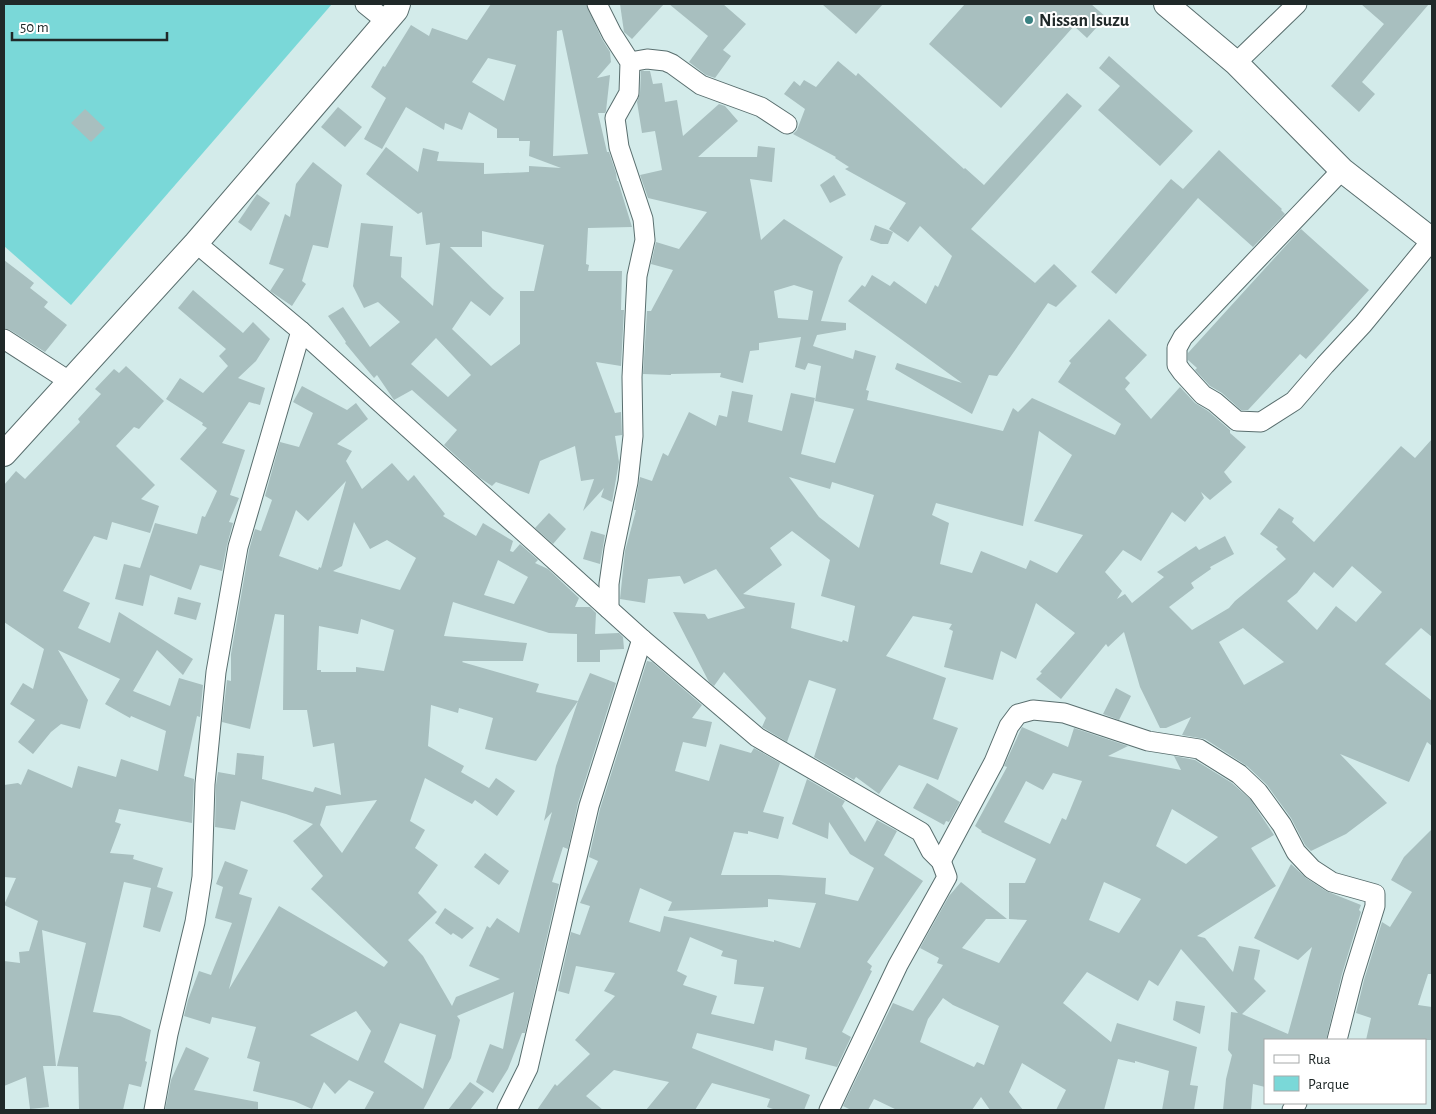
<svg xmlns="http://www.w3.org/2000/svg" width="1436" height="1114" font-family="'Alegreya Sans',sans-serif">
  <rect width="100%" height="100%" fill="#d3ebea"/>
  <!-- green -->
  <path fill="#7ad8d8" d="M4,4H332L71,305L4,246Z"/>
  <!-- building -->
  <g fill="#a8bfbf" fill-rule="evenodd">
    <path d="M491,4H586L602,39L610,52L611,62L597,78L610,75L606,111L605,113H598L607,152H609L616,173L617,181H618L632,227L588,228L586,264L589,265L588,271H622L621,310H624L621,366L596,362L615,413L621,412L622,435L615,436L619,462L612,502L601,497L604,488L583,511L594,479L581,481L575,446L540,461L529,494L496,482L492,486L480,478L444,445L457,430L412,390L394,400L377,375L374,378L345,343L346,342L328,316L343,307L370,347L400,322L378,302L364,308L353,286L361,223L393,226L390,256L402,257L401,277L433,306L440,243L426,245L422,212L418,214L366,174L386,147L418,172L423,148L439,152L437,161L484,163V174L529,172V166L561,168L529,156L530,141H519V138H497V129L469,112L462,130L445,123L444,130L406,107L382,149L364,139L386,98L371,87L383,66L385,67L411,25L429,36L432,28L467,40ZM562,30L588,154L553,156L557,31ZM488,58L516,65L504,101L472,82ZM482,231L544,245L534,291H520V344L491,366L452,329L471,301L490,316L504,298L493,289L450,247H482ZM436,338L471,375L448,397L411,364Z"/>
    <path d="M620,4H664L632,39L624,32Z"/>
    <path d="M669,4H723L746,24L723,50L731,56L715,78L706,75L689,62L708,36Z"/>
    <path d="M822,4H883L856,34Z"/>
    <path d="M965,4H1091L1106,17L1087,38L1074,26L1001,108L929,44Z"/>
    <path d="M1361,4H1429L1362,82L1375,94L1359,112L1331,86L1384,24Z"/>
    <path d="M1109,56L1193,131L1160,166L1098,110L1120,86L1099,68Z"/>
    <path d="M838,61L856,76L858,73L964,169L965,168L984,185L1067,93L1082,106L971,229L1035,283L1054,264L1077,286L1056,307L1048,303L997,376L989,375L972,414L895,369L897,363L962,383L848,301L862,285L865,287L872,275L890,286L894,281L926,304L935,285L938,287L952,256L920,226L908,242L889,229L906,203L845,169L849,167L835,158L836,157L793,134L797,130L805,109L784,94L794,81L800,86L804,80L816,87Z"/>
    <path d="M641,71H650L653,84L662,83L665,102L677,100L683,136L719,104L725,106L738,121L698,157H757L758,146L775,148L772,182L750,179L761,240L784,219L843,257L839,265L821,321L846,323V330L817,335L813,346L853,359L855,350L876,356L866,390L869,391L867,400L1003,431L1013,408L1018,412L1032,398L1115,435L1121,424L1058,382L1071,363L1069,361L1109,319L1147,355L1125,378L1130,383L1125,389L1151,419L1180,387L1195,403L1208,411L1230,430V433L1246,447L1224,472L1232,482L1210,500L1201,492L1204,498L1185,522L1172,512L1141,561L1123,550L1105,572L1122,591L1117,599L1125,594L1132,603L1164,577L1157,572L1196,546L1199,550L1225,536L1234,554L1210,567L1211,569L1191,583L1194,588L1169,607L1192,630L1229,608L1235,601L1286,559L1276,549L1278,547L1260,534L1279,508L1294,518L1292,522L1314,542L1401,446L1415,458L1432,439V637L1421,628L1385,664L1432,701V746L1427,742L1409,782L1340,754L1387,803L1346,834L1311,851L1305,845L1291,818L1267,785L1247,766L1205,739L1182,735L1191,717L1166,728H1160L1140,687L1124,632L1108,647L1106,644L1061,699L1036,679L1042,673L1040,672L1075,633L1036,603L1016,659L1001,651L993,680L944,667L953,631L949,629L952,624L913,616L886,656L946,678L933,719L958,728L938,780L899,765L879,794L856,777L854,780L814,757L836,689L809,680L787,742L762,727L766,718L724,672L714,686L709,682L673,612L705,614L708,619L745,608L716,569L684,584L680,576L648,579L645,603L620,599L625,551L636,510H634L640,477L652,481L663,453L668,456L689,412L716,426L719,415L727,417L732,391L753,395L748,422L782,431L791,393L815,398L801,454L835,463L854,409L815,401L821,366L808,363L805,370L795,367L801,337L759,343V350L750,351L743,383L720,377L721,373L671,374V375L643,374L647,311H651L673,270L651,264L656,242L679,249L707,212L648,198L640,175L662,170L655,131L642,133L637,102L640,93ZM794,285L813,291L808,320L778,318L774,291ZM1039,431L1072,455L1034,521L1083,535L1057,573L1030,560L1026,569L981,551L972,573L940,564L949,523L932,515L936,503L1023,526ZM789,477L830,489L832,482L874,495L859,548L819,517ZM792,531L830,560L821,596L855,606L848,642L843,640L842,642L791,628L795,603L743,594L782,565L770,548ZM1352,566L1382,592L1356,622L1336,606L1317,630L1287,601L1297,593L1314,572L1333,588ZM1243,628L1284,662L1244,685L1219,642Z"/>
    <path d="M338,107L362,127L345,147L321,127Z"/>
    <path d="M85,109L105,128L91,142L71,123Z"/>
    <path d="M1219,150L1282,209L1281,210L1285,214L1253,247L1198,198L1116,294L1091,272L1171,179L1183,189Z"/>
    <path d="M313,162L342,185L328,248L313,245L302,281L306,284L292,306L270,291L284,269L269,264L285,214L290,217L296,184Z"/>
    <path d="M834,175L846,195L830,203L820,185Z"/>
    <path d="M257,194L270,203L251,231L238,222Z"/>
    <path d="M875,225L893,232L888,244H881L870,240Z"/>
    <path d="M1301,229L1369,290L1306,359L1300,354L1248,410H1241L1222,393L1210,386L1195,370L1197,368L1188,360V353Z"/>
    <path d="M4,260L34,283L30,288L48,302L44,307L67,325L45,352L10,330L4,328Z"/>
    <path d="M193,290L243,333L253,322L270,339L256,361L238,378L265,388L260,405L249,402L222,443L245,450L230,495L239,498L229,522L233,523L227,545L222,571L200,565L191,590L150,575L143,606L115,599L124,564L140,568L155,523L197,534L202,516L205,517L217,491L180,459L207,428L202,425L203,423L166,399L180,378L203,393L228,366L219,356L226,349L178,308Z"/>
    <path d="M126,366L164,401L139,429L134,427L116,446L155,485L141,499L159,506L150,533L112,522L107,540L94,536L63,591L90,603L78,628L110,643L119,612L193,659L183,675L157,650L133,691L170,706L179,678L203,685L200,717L197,716L184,776L194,779L192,823L119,809L115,822L121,824L110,853L134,855L133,859L163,868L157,887L173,892L160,932L143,927L151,888L124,882L93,1012L120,1016L151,1030L145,1061L147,1062L141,1087L129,1084L123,1110H79L78,1067L57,1066L86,943L42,930L56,1066H43L49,1107L30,1109L26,1077L4,1086V961L20,963L19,952L29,951L38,921L4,905L16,878L4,877V785L18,783L21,785L28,769L72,788L78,766L116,777L121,759L158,771L166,731L131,716L130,718L105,704L120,679L58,650L88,700L80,729L61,724L51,732L33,754L18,742L35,720L10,704L23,683L33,689L44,649L4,622V485L16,471L25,479L80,422L78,419L101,394L95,389L114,369L119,373Z"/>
    <path d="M302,386L347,410L356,403L368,419L337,444L352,451L346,461L362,489L392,463L408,481L414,475L445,514L443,516L476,536L483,523L513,541L510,551L513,552L520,544L538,560L535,563L548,569L579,598L575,607H590L596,613L595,634L619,633L623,637L624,649L600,650V662H577V634L549,633L453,602L444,636L527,643L523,661H463L462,662L539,684L536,692L578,701L590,673L616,683L578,803L568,849L563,847L552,882L559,884L525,1033H522L508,1069L493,1093L476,1082L490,1044L503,1049L514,992L457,1016L460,1020L451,1058L423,1110H364L374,1092L349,1080L335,1094L324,1082L312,1109L294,1101L253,1091L260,1062L247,1058L256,1027L212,1017L210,1024L184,1016L188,1000L199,971L211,975L232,923L215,918L223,887L216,884L225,861L248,870L239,894L252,898L229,989L279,906L384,967L388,962L311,889L323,876L293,841L313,824L286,814L241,801L235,830L215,827L216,785L218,772L235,775L237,753L264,756L262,779L313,792L315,787L341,795L334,743L313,747L307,710H283L284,615L275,614L250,729L222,722L227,680L231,681V654L249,550L255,529L261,531L272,500L265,496L280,442L299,447L313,413L293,402ZM346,481L321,568L319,567L318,570L279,556L296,510L308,521ZM354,522L370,549L387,540L416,558L400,590L333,571L342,566ZM498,560L528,577L514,604L484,595ZM361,619L394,630L384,671L356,667V672H321V670H317L319,626L358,634ZM578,701L556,766L544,821L552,812L519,933L497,918L490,928L487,926L469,966L500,979L456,997L452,1006L423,956L408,940L437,912L418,893L438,865L415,848L425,830L410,821L425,778L472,804L475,800L497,816L515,791L496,778L489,788L461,772L464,766L428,746L431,705L458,713L459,708L493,718L485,749L536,761ZM377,800L342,853L320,825L326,806ZM356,1011L371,1031L358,1061L310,1035ZM400,1023L436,1035L423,1089L384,1062Z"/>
    <path d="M549,513L566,529L553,544L535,528Z"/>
    <path d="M591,531L605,535L600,564L583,559Z"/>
    <path d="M178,597L201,603L196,620L174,614Z"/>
    <path d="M647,661L652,662L702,705L692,718L712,722L706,747L683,742L675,771L709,781L720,744L751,753L754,748L780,763L763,812L784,817L778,839L748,831V834L734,832L721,875H779L826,878L825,894L858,901L874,868L850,854L829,822L828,839L792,824L807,779L845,801L842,806L865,842L877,820L897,831L884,855L923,881L867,962L872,966L870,970L872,971L842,1032L851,1037L837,1067L805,1059L807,1048L775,1040L773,1051L697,1033L692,1048L810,1095L804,1110H776L767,1107L770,1099L712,1083L695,1110H646L669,1082L614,1070L586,1096L603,1110H537L555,1084L557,1086L590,1054L575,1040L615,996L604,991L615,973L576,966L569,994L558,991L571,932L580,935L590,906L580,903L598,861L589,857L600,809ZM640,888L672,902L668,911L768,907V899L816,903L800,948L774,940V942L664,916L660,932L629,922ZM690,937L723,951L721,956L737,960L734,984L764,987L754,1024L711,1014L717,996L683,985L687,976L677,971Z"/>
    <path d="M1116,688L1131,696L1119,720L1103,714Z"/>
    <path d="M1022,727L1068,747L1074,728L1128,746L1108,756L1181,770L1174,756L1195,760L1232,783L1250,799L1274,835L1251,848L1276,886L1197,936L1205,938L1233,972L1239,946L1260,950L1254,979L1266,991L1242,1014L1288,1034L1312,947L1298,960L1254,938L1291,864L1306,878L1326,891L1361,905L1359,910L1361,912L1342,974L1326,1040H1265V1087L1253,1084L1251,1110H1223L1226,1079L1232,1055L1228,1050L1231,1012L1238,1013L1181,949L1158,986L1149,980L1138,1001L1087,972L1063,1003L1111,1042L1117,1023L1197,1047L1190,1085L1198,1086L1194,1110H1162L1169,1071L1135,1061V1063L1118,1059L1104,1110H1056L1066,1090L1022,1063L1009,1092L1023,1110H990L981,1097L972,1110H897L874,1099L868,1110H851L843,1106L893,1003L913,1011L943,965L937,963L939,958L920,948L949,896L961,882L1007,919H986L962,948L999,963L1027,920L1009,919V883H1025L1036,859L981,832L982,831L975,826L1007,767L1004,766ZM1053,773L1082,781L1066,820L1062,818L1050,844L1004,822L1026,781L1043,790ZM1172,809L1218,837L1186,864L1156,846ZM1104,882L1141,899L1119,933L1089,920ZM943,998L953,1005L999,1026L984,1065L977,1062L974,1067L920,1042L928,1019Z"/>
    <path d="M927,783L960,802L949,822L946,821L944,825L913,808Z"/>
    <path d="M1432,829V974H1428L1418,1005L1432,1007V1040H1366L1371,1018L1356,1013L1364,980L1382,922L1390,927L1412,892L1391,880L1404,857Z"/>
    <path d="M485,853L509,871L499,885L474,867Z"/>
    <path d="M445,908L474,928L462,939L453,933L451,935L435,923Z"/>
    <path d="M1176,1001L1205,1006L1200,1034L1173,1020Z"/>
    <path d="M186,1047L209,1058L194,1090L258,1102V1110H165L171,1080Z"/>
    <path d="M470,1082L484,1092L470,1110H448Z"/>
  </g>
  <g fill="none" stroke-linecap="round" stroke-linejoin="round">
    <defs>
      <g id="minor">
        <path d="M365,4L386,21"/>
        <path d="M597,4L612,34L630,62L629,93L615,118L619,147L643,219L645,240L637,276L632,377L633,436L628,482L614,549L609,584V609"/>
        <path d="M630,62L647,59L665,61L672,64L701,85L761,107L787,124"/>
        <path d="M1236,63L1297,4"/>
        <path d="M1342,170L1183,337L1177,348V365L1182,372L1203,395L1215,402L1237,421L1261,422L1294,401L1325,365L1363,324L1432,240"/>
        <path d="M196,243L301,331L642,639L757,737L921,832L931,851L941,861L947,877L898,965L829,1110"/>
        <path d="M4,339L69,381"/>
        <path d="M941,861L994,762L1009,726L1018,714L1033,710L1064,713L1148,741L1199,749L1239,774L1258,792L1282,825L1296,852L1312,869L1332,882L1375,894V906L1353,977L1337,1040"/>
        <path d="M154,1110L168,1034L195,922L202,877L205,784L216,672L238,547L301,331"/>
        <path d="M507,1110L528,1068L589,806L642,639"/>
        <path d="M1292,1110L1297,1103"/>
      </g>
      <g id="tertiary">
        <path d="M1166,4L1236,63L1342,170L1432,240"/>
        <path d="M4,454L196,243L396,10L398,4"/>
      </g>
    </defs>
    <!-- minor casing -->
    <use href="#minor" stroke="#596e6e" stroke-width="21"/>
    <!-- tertiary casing -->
    <use href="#tertiary" stroke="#596e6e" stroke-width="26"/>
    <!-- minor -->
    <use href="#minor" stroke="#fff" stroke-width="19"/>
    <!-- tertiary -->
    <use href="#tertiary" stroke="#fff" stroke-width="24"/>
  </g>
  <!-- markers -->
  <circle fill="#398282" stroke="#fff" stroke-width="2" cx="1029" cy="20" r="5"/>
  <g text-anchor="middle" stroke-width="4" stroke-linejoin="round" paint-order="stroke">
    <!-- poi labels -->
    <g font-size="18" font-weight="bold" fill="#202929" stroke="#fff" text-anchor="start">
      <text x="1039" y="26">Nissan Isuzu</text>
    </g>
  </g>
  <!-- border -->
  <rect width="1436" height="1114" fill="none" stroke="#202929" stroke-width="10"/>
  <!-- legend -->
  <rect x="1264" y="1039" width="162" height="65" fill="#ffffff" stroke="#a6a9a9"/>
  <rect x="1274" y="1055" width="25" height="8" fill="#ffffff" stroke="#a6a9a9"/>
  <text x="1308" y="1064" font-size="15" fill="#202929">Rua</text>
  <rect x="1274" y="1076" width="25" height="15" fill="#7ad8d8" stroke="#a6a9a9"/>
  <text x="1308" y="1089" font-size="15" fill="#202929">Parque</text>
  <!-- scale -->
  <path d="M12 32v8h155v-8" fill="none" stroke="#202929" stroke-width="2.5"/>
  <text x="20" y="32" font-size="15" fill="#202929" stroke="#ffffff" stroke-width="4" paint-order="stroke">50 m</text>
</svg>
